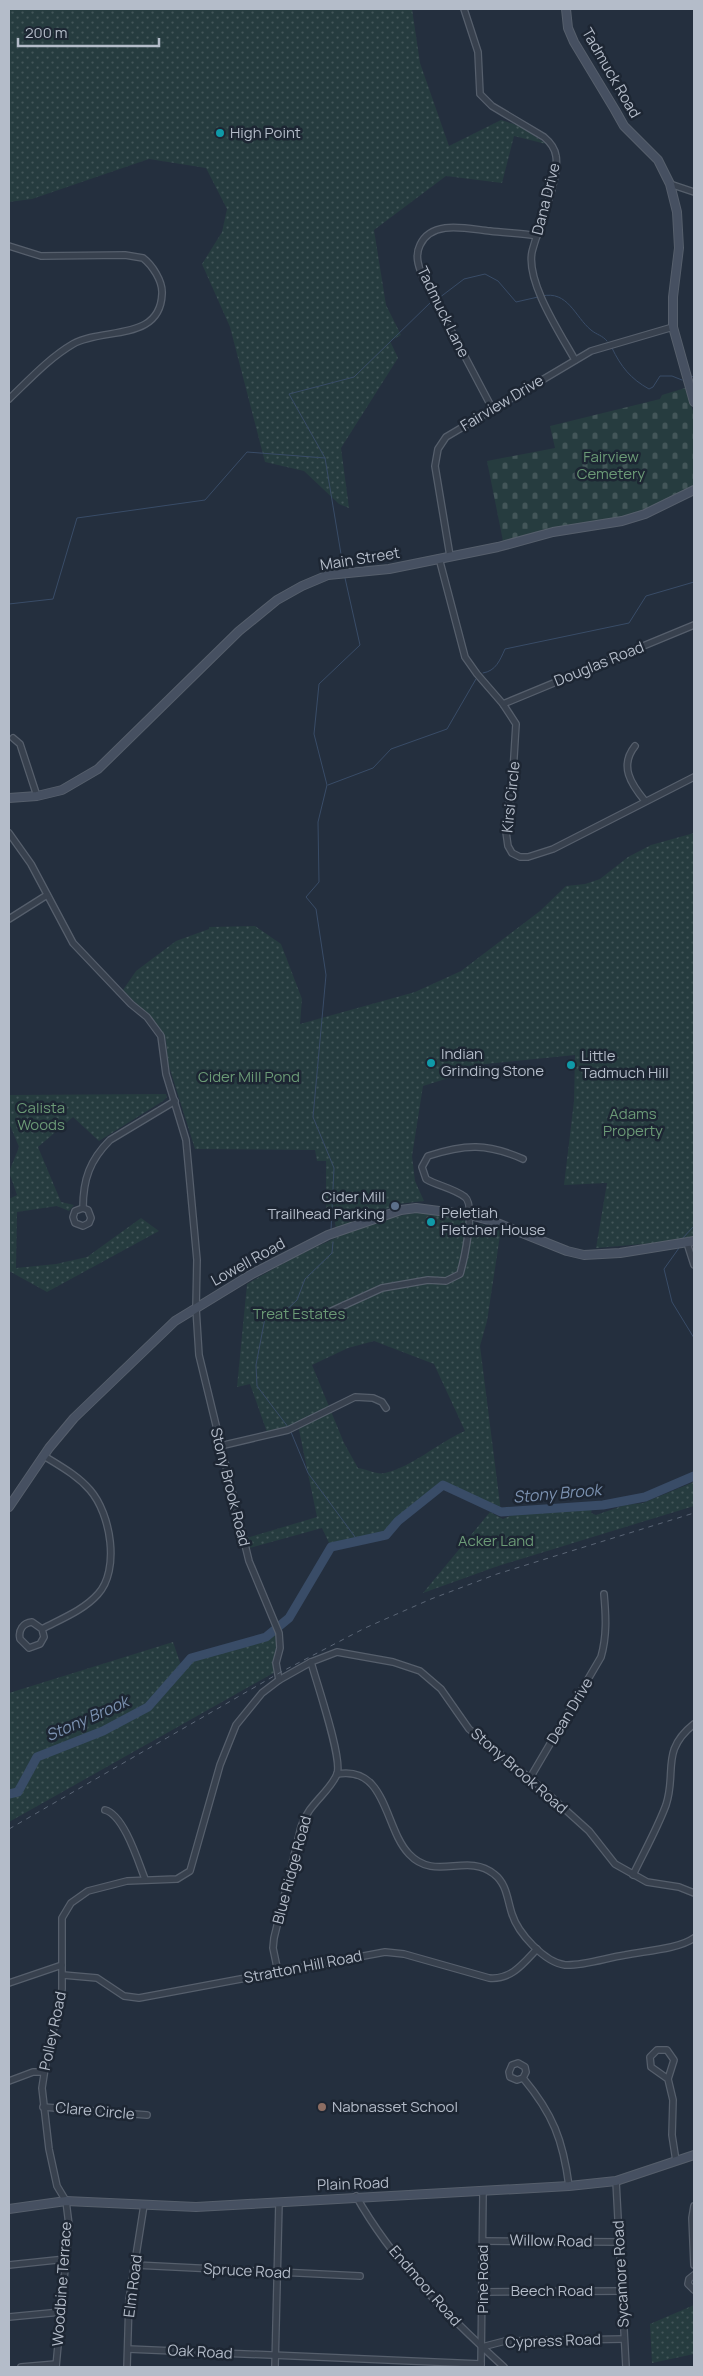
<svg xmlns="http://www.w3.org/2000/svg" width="703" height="2376" font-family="Manrope,sans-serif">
  <defs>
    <pattern id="cemetery-stones" width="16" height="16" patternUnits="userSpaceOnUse" patternTransform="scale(1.25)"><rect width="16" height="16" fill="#263c3f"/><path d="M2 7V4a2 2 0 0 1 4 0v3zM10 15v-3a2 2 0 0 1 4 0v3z" fill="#435659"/></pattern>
    <pattern id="park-dots" width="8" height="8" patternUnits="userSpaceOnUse" patternTransform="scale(1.25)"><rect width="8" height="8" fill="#263c3f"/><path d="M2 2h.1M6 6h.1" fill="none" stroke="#435659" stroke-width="1.8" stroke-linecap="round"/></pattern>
  </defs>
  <rect width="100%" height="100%" fill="#242f3e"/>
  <!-- cemetery -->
  <path fill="url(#cemetery-stones)" d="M685,388L694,414V487L653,508L630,516L503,541L487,461L555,448L550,426L660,399L662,395Z"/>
  <!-- park -->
  <g fill="url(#park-dots)" fill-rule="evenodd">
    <path d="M9,9H412L420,63L449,146L501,120L520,126L546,144L514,136L502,183L446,176L374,230L386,305L401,335L390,341L398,358L341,448L349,508L339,504L304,471L265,462L230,327L202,264L222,232L227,209L206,168L149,159L32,199L9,202Z"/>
    <path d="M694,833V1236L667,1242L596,1248L607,1183L564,1185L574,1101L575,1055L467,1066L468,1072L423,1086L412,1156L415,1181L424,1201L398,1204L336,1230L334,1216L326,1211V1161H317L315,1150L195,1149L168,1063L166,1040L160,1028L123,990L136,971L176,941L209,929V927L255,926L281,944L302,999L300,1024L415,992L461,971L540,911L566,886L585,884L600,879L628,857L651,845Z"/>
    <path d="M166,1094L167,1097L163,1101L99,1141L73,1117L38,1147L61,1202L74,1205L69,1211L57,1206L17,1212L16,1268L56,1264L87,1257L141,1218L159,1231L47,1292L9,1271V1199L17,1195L9,1172L19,1147L9,1123L10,1095Z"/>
    <path d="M425,1212L501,1229L487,1321L480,1346L501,1512L443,1485L398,1521L386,1535L331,1547L322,1528L246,1549L243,1539L317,1517L298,1425L268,1435L250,1384L237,1387L247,1284C295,1256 370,1216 425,1212ZM374,1341L434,1364L465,1431C437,1443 414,1466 385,1473C378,1475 366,1469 358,1468L344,1443L312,1365L348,1348Z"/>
    <path d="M694,1482V1506L498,1566L423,1593L490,1512L503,1519L512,1515L592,1509L591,1513L596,1515L625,1505L643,1503Z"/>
    <path d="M279,1633L277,1671L9,1822V1693L173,1642L182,1668L191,1658Z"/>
    <path d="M694,2305V2354L652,2363L650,2324Z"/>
  </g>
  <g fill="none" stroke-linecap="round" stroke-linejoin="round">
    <!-- stream -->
    <g stroke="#394c67" stroke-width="1">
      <path d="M542,296C568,290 575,317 591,330C597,335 602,335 607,341"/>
      <path d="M439,298L464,279L485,274L498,281L516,302L538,297"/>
      <path d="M612,348C621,367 631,379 649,389L653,387L660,376H672L682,380"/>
      <path d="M692,377L694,375"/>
      <path d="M343,566L325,458L289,394L354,377L431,302"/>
      <path d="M9,604L53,599L77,518L205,500L247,452L325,458"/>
      <path d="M483,673C496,671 500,660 505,649L629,623L646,596L694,582"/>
      <path d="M328,785L373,768L391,749L447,729L476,679"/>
      <path d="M331,1230L334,1168L313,1117L326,975L316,909L306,897L319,882L318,822L327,785L314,734L319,684L360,645L345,578"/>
      <path d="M681,1240L694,1226"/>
      <path d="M679,1248L664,1269L672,1302L694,1338"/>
      <path d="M288,1427L257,1386L256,1365L265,1318L280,1316L297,1300L305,1279L332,1253L333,1242"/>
      <path d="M291,1432L308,1473L358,1541"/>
    </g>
    <!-- river -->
    <path stroke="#394c67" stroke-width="9" d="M9,1794L18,1792L37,1757L103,1731L148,1707L191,1658L266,1637L289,1618L331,1547L386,1535L398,1521L443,1485L501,1512L603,1505L645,1497L694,1476"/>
    <defs>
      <g id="street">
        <path d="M464,9L478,52L480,94L492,106L544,137C550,142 555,148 556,156C560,179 538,227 532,252C526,282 560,333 575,360"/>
        <path d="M670,184L694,192"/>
        <path d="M9,246L41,256L125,255L143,258C152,265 163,281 162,294C160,342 103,327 73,344C49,358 29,380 9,399"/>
        <path d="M492,408L422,275C418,265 415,255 420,245C432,219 468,229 490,231C506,233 522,233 537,236"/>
        <path d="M450,556L435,466L438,449L446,437L591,351L673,327"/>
        <path d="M439,558L465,657L477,674L503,704L516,724L513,773L506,832L508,846L512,853L520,857H528L553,849L694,777"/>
        <path d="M503,704L694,625"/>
        <path d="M13,738L20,744L37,796"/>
        <path d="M635,746C619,766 631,784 645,801"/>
        <path d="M9,833L31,864L73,943L131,1004L147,1017L161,1036L166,1074L186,1140L197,1260L196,1308L199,1355L249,1561L279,1633L280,1648L276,1663L279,1680L311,1662L337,1652L393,1662L420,1671L441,1689L469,1729L538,1785L589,1831L615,1864L647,1882L679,1887L694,1893"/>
        <path d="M9,919L47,895"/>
        <path d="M83,1208L75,1211L73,1217L75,1223L83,1226L89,1223L91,1218L88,1210L83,1208C83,1179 90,1160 110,1140L175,1101"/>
        <path d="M687,1243L694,1265"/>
        <path d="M325,1314L382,1288L428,1280L446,1281L460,1274C464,1260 476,1206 465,1197C453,1188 438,1186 426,1179L422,1167L428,1156C465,1144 487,1143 523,1159"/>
        <path d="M220,1446L288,1430L355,1397L373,1398L382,1402L386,1408"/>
        <path d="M42,1629L32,1622C23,1623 18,1630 20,1639L29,1648L40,1644L44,1637L42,1629C61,1619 84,1610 98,1594C120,1570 111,1514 90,1490C77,1475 60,1466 44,1456"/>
        <path d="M337,1774C387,1765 384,1828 409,1854C435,1882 467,1852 494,1874C507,1884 507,1899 512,1914C518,1933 544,1962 565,1965C583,1966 606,1958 625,1955C644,1951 679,1949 694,1938"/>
        <path d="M530,1778L601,1657C607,1636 606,1616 604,1594"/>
        <path d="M105,1810C124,1815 138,1861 145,1879"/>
        <path d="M633,1875C644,1852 657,1829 666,1805C677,1772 660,1751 694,1724"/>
        <path d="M278,1972L273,1948L274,1938L301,1827C308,1804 330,1792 337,1774C343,1759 316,1681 311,1662"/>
        <path d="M63,1975L97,1978L124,1996L139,1998L385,1952L404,1954L489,1978C511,1980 523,1964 537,1949"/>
        <path d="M9,1983L62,1965"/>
        <path d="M523,2078L517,2080L510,2077L509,2072L512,2065L518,2063L525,2067L526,2072L523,2078C553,2114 563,2140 569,2186"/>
        <path d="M668,2079L651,2067L650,2057L657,2050H667L674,2060L668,2079L673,2100L672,2135L676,2161"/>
        <path d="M9,2081L33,2072H44"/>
        <path d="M43,2107L147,2115"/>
        <path d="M616,2181L626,2367"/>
        <path d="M356,2196C393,2262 449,2317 504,2367"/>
        <path d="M694,2206L692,2218L694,2265"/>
        <path d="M483,2241L620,2242"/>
        <path d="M9,2265L66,2259"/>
        <path d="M135,2265L360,2276"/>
        <path d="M694,2275L689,2279L688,2284L694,2290"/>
        <path d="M483,2292L622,2291"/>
        <path d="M9,2317L61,2312"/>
        <path d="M482,2347L505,2341L624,2339"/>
        <path d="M128,2349L481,2364"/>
        <path d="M21,2367L56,2364"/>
        <path d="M56,2367L69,2225L66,2201L57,2186L49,2149L42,2088L48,2049L60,2006L62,1989V1918L71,1903L88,1891L127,1881L177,1879L190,1871L220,1765L236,1725L262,1693L279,1680"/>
        <path d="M127,2367L129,2300L144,2205"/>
        <path d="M275,2367L279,2202"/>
        <path d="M481,2367L483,2192"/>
      </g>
      <g id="secondary">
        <path d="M566,9L568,28L574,42L615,110L624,126L658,160L670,184L677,212L679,248L673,297V327L694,402"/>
        <path d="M9,798L37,796L62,790L98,769L239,631L277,600L302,586L328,575L389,569L498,547L553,532L622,521L645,514L694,490"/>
        <path d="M9,1507L49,1448L74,1418L175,1321L252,1274L328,1235L401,1210L416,1208L470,1215L492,1221L567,1251L584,1255L620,1253L694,1241"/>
        <path d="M9,2209L66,2201L196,2207L569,2186L616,2181L694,2155"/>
      </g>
    </defs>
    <!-- street casing -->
    <use href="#street" stroke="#565f6c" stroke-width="8"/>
    <!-- secondary casing -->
    <use href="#secondary" stroke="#565f6c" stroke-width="10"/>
    <!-- street -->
    <use href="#street" stroke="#38414e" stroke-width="5.5"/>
    <!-- secondary -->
    <use href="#secondary" stroke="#465061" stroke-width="8"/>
    <!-- rail -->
    <path stroke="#5a6575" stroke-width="1" stroke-dasharray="5 5" stroke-linecap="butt" d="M9,1829L281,1672L365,1628L431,1599L497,1574L694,1513"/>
  </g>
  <!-- markers -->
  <g fill="#0f9aa8" stroke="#1d2633" stroke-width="2">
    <circle cx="220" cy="133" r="5"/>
    <circle cx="431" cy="1063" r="5"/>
    <circle cx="571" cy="1065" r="5"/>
    <circle cx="431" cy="1222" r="5"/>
  </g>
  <circle fill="#5c6f8a" stroke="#1d2633" stroke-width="2" cx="395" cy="1206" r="5"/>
  <circle fill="#8d6e63" stroke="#1d2633" stroke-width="2" cx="322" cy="2107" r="5"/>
  <g text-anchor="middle" stroke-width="5" stroke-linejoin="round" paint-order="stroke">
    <!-- street labels -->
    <g font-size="15" fill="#b4bcc9" stroke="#1d2633">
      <text transform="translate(611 73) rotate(60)" y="5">Tadmuck Road</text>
      <text transform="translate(546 199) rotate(-76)" y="5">Dana Drive</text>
      <text transform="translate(443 312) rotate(64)" y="5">Tadmuck Lane</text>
      <text transform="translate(502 403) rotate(-31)" y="5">Fairview Drive</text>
      <text transform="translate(360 559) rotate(-9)" y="5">Main Street</text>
      <text transform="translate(599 664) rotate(-22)" y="5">Douglas Road</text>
      <text transform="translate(511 797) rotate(-84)" y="5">Kirsi Circle</text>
      <text transform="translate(248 1262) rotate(-29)" y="5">Lowell Road</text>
      <text transform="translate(230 1487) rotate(76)" y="5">Stony Brook Road</text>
      <text transform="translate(570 1711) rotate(-59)" y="5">Dean Drive</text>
      <text transform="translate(519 1771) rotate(41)" y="5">Stony Brook Road</text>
      <text transform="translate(292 1870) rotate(-75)" y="5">Blue Ridge Road</text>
      <text transform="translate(303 1967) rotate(-11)" y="5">Stratton Hill Road</text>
      <text transform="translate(53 2031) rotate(-78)" y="5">Polley Road</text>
      <text transform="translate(95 2111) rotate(5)" y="5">Clare Circle</text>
      <text transform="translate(353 2184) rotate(-2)" y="5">Plain Road</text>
      <text transform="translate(551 2241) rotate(1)" y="5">Willow Road</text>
      <text transform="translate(247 2271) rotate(3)" y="5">Spruce Road</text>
      <text transform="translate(621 2274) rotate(-93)" y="5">Sycamore Road</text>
      <text transform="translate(483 2279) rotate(-90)" y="5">Pine Road</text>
      <text transform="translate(62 2284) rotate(-86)" y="5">Woodbine Terrace</text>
      <text transform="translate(133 2286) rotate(-83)" y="5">Elm Road</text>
      <text transform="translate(425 2286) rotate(49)" y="5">Endmoor Road</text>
      <text x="552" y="2296">Beech Road</text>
      <text transform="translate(553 2341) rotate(-2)" y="5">Cypress Road</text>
      <text transform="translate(200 2352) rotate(3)" y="5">Oak Road</text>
    </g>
    <!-- poi labels -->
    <g font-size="15" fill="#b4bcc9" stroke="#1d2633" text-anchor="start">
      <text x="230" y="138">High Point</text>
      <text x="441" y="1059">Indian<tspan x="441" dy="17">Grinding Stone</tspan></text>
      <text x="581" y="1061">Little<tspan x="581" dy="17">Tadmuch Hill</tspan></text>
      <text x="385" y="1202" text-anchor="end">Cider Mill<tspan x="385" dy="17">Trailhead Parking</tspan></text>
      <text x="441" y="1218">Peletiah<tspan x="441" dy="17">Fletcher House</tspan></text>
      <text x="332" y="2112">Nabnasset School</text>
    </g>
    <!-- park labels -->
    <g font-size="15" fill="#6b9a76" stroke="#1d2633">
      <text x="611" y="462">Fairview<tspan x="611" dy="17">Cemetery</tspan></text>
      <text x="249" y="1082">Cider Mill Pond</text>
      <text x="41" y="1113">Calista<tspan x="41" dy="17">Woods</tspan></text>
      <text x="633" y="1119">Adams<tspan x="633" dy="17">Property</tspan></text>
      <text x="299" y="1319">Treat Estates</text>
      <text x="496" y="1546">Acker Land</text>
    </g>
    <!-- water labels -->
    <g font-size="16" font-style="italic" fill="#7c92b1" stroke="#1d2633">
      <text transform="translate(557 1493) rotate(-5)" y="6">Stony Brook</text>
      <text transform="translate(87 1718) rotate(-24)" y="6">Stony Brook</text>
    </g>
  </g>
  <!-- border -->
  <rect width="703" height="2376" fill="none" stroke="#b4bcc9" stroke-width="20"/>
  <!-- scale -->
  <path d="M18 38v8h141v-8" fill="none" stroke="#b4bcc9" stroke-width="2.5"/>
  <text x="25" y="38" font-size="15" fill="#b4bcc9" stroke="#1d2633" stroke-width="4" paint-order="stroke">200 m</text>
</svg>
